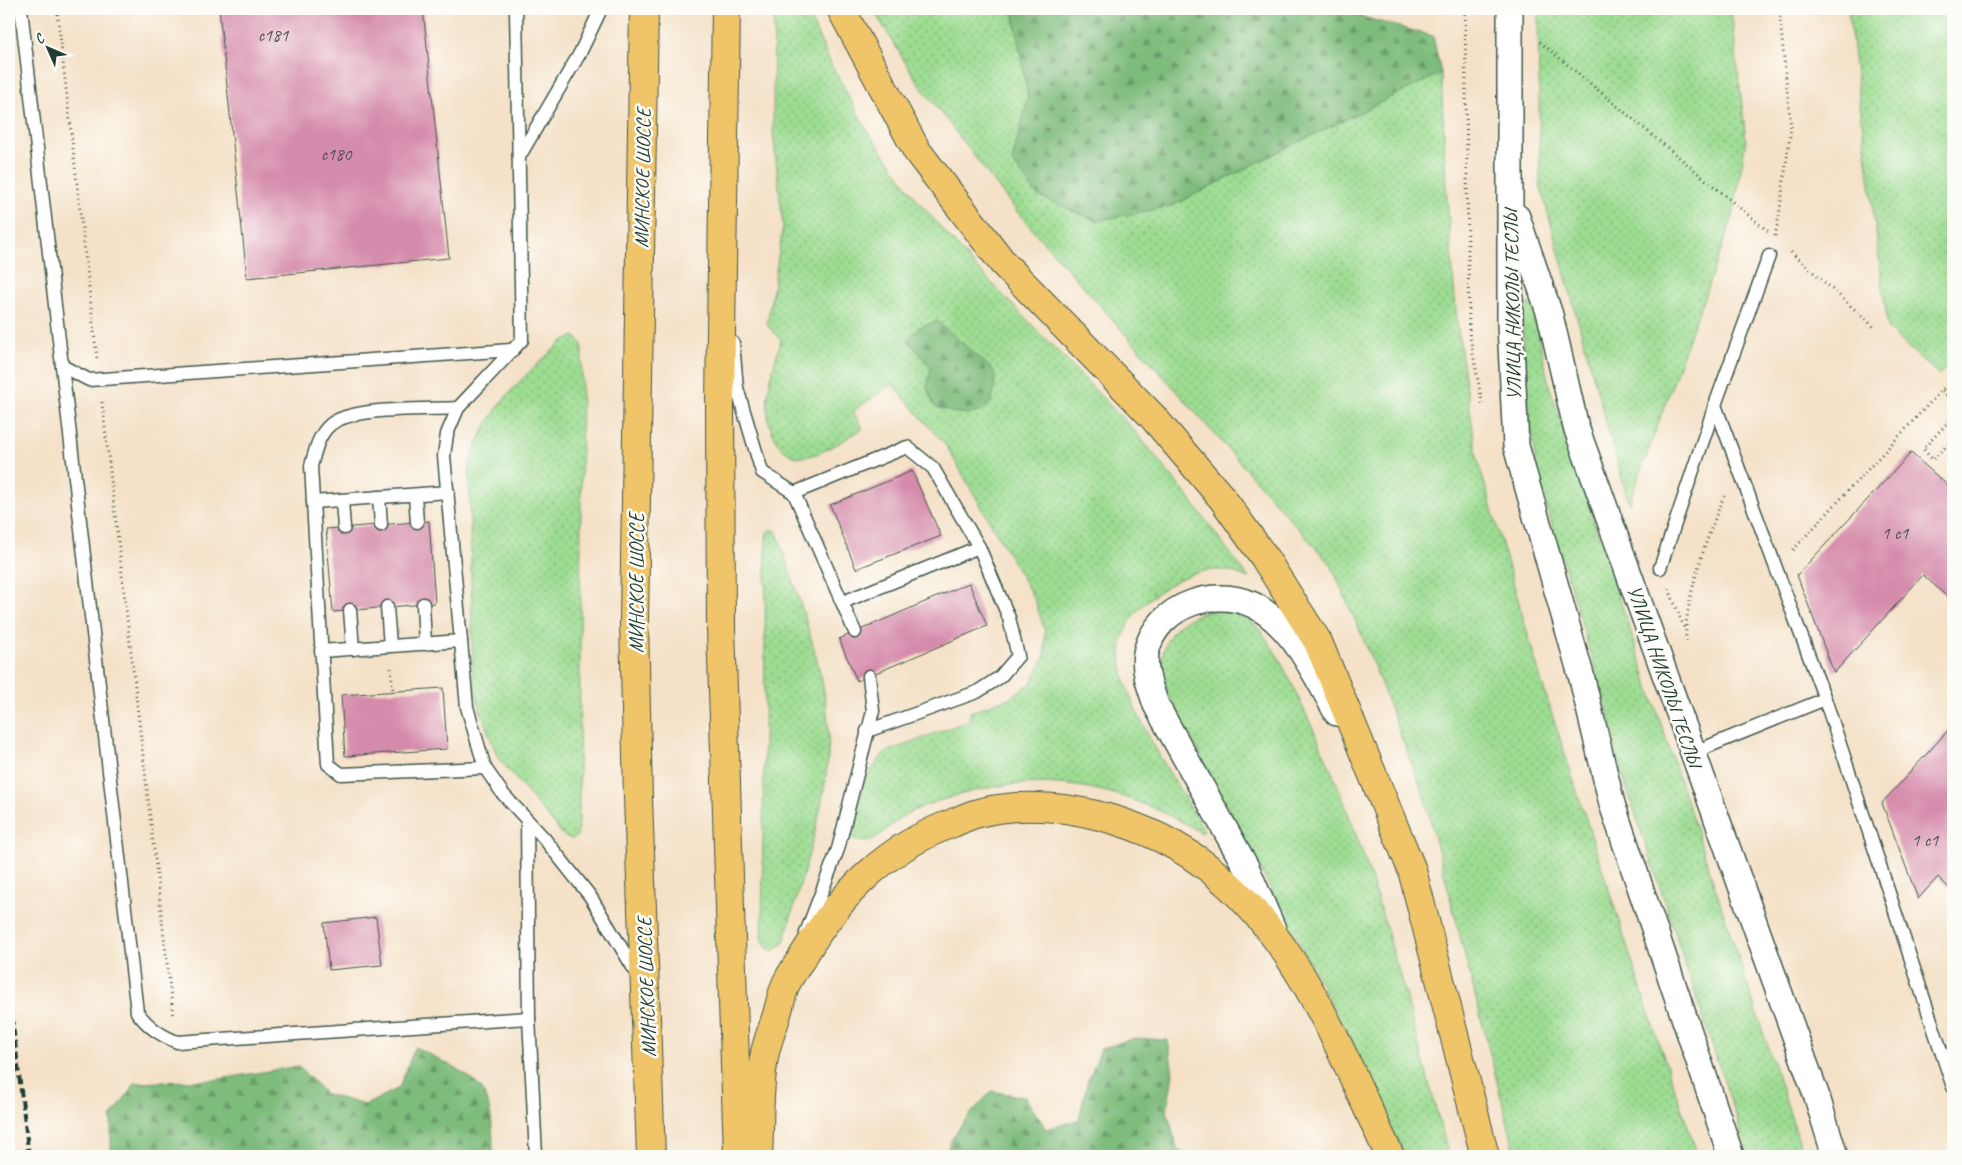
<svg xmlns="http://www.w3.org/2000/svg" width="1962" height="1165" font-family="Caveat,sans-serif">
  <defs>
    <pattern id="grass-dots" width="8" height="8" patternUnits="userSpaceOnUse" patternTransform="scale(1.25)"><rect width="8" height="8" fill="#9ddc92"/><path d="M2 2h.1M6 6h.1" fill="none" stroke="#7fb478" stroke-width="1.8" stroke-linecap="round"/></pattern>
    <pattern id="forest-firs" width="22" height="20" patternUnits="userSpaceOnUse" patternTransform="scale(1.25)"><rect width="22" height="20" fill="#7ebc7c"/><path d="M5 1l3.5 6h-7zM16 11l3.5 6h-7z" fill="#679a66"/></pattern>
  </defs>
  <rect width="100%" height="100%" fill="#fdfcf7"/>
  <filter id="ink" filterUnits="userSpaceOnUse"><feTurbulence type="fractalNoise" baseFrequency=".02" numOctaves="2"/><feDisplacementMap in="SourceGraphic" scale="10" xChannelSelector="R" yChannelSelector="G"/><feConvolveMatrix kernelMatrix="1 2 1 2 8 2 1 2 1" color-interpolation-filters="sRGB"/></filter>
  <filter id="wash" filterUnits="userSpaceOnUse"><feTurbulence type="fractalNoise" baseFrequency=".0096" numOctaves="4" result="noise"/><feDisplacementMap in="SourceGraphic" scale="20" xChannelSelector="R" yChannelSelector="G"/><feGaussianBlur stdDeviation="1.12" result="paint"/><feColorMatrix in="noise" values="0 0 0 0 0 0 0 0 0 0 0 0 0 0 0 0 0 1.4 0 .05"/><feComposite in="paint" operator="in"/></filter>
  <g filter="url(#wash)">
    <rect width="100%" height="100%" fill="#f4e1c7"/>
    <!-- grass -->
    <g fill="url(#grass-dots)" stroke="#5e8c63">
      <path d="M774,9H806L831,64L867,130L917,200L970,261L1133,429L1186,494L1249,578C1240,575 1229,570 1220,570C1198,569 1177,579 1160,591C1138,606 1122,625 1121,653C1119,700 1180,788 1204,830L1202,833C1118,784 1042,769 948,798C933,803 916,808 902,817C891,824 881,837 868,841C861,843 856,841 851,837L849,828L867,776L884,753L970,720V712L1011,697L1031,683L1045,656V632L1035,600L947,447L892,384L853,411L863,429C844,439 821,457 800,457C789,457 781,449 776,440C758,408 772,374 781,340L767,325L783,227L773,132Z"/>
      <path d="M873,9H1013L1028,97L1013,162L1172,206L1282,150L1441,73L1446,185L1457,323L1477,457L1541,680L1651,1020L1698,1156H1516L1424,795L1365,643L1331,565L1017,212L918,83Z"/>
      <path d="M1538,9H1731L1746,140L1733,217L1629,504L1540,185Z"/>
      <path d="M1848,9H1953V358L1939,375L1888,329Z"/>
      <path d="M1524,304H1530L1533,309L1549,385L1804,1156H1749L1618,761L1610,718L1537,475L1526,388L1522,310Z"/>
      <path d="M575,336L582,344L579,822L577,836L572,839L564,836L498,758L481,713L473,679L469,465C490,404 518,382 564,340Z"/>
      <path d="M771,529L776,531L779,538C797,596 823,662 828,722C834,789 801,876 784,942L773,952L766,947L762,938L766,540L767,532Z"/>
      <path d="M1214,610C1230,611 1247,615 1258,628C1279,652 1292,685 1306,714C1374,853 1407,1007 1449,1156H1405L1354,1047L1167,692C1153,649 1169,619 1214,610Z"/>
    </g>
    <!-- forest -->
    <g fill="url(#forest-firs)" stroke="#4e7c58">
      <path d="M1013,9H1332L1433,36L1441,73L1282,150L1172,206L1096,221L1037,195L1012,162L1028,97Z"/>
      <path d="M937,321L994,371C1000,417 970,421 934,406L927,387L931,368L908,340L920,327Z"/>
      <path d="M1134,1038L1168,1040L1173,1074L1167,1111L1177,1148L1188,1156H947C946,1136 978,1106 992,1091L1025,1097L1046,1129L1079,1120L1087,1083L1101,1049Z"/>
      <path d="M415,1047C431,1055 475,1076 483,1091C493,1110 493,1136 493,1156H111V1118L135,1083L214,1080L298,1066L326,1094L365,1105L399,1088Z"/>
    </g>
    <g id="blocks">
      <!-- building -->
      <g fill="#d58bab">
        <path d="M219,9H423L449,258L247,278Z"/>
        <path d="M1911,453L1953,490V602L1923,575L1834,673L1797,575Z"/>
        <path d="M912,471L941,536L856,569L830,505Z"/>
        <path d="M429,521L435,603L333,612L326,529Z"/>
        <path d="M969,583L987,626L857,681L839,639Z"/>
        <path d="M443,688L447,749L345,756L341,695Z"/>
        <path d="M1953,725V892L1938,877L1918,899L1882,803Z"/>
        <path d="M376,917L382,965L329,970L324,923Z"/>
      </g>
    </g>
  </g>
  <g filter="url(#ink)">
    <use href="#blocks" fill-opacity="0" stroke="#3f564a" stroke-width="1"/>
    <g fill="none" stroke-linecap="round" stroke-linejoin="round">
      <defs>
        <g id="service">
          <path d="M21,9L62,366L89,380L511,350"/>
          <path d="M516,9L522,340L458,408L447,434L444,456L467,707L485,768L503,794L543,837L590,896L639,977"/>
          <path d="M519,157L580,53L601,9"/>
          <path d="M733,343L737,388L762,472L794,493L855,632"/>
          <path d="M62,366L137,1012C148,1027 160,1035 177,1042L529,1018L527,820"/>
          <path d="M1715,405L1825,699L1953,1087"/>
          <path d="M458,408C429,410 351,406 330,425C318,435 315,452 311,466L328,764L341,774L485,768"/>
          <path d="M794,493L907,447L933,468L979,547L1009,618L1018,656L1000,677L977,692L867,731"/>
          <path d="M415,495L417,522"/>
          <path d="M379,497L381,525"/>
          <path d="M342,500L344,528"/>
          <path d="M313,502L448,492"/>
          <path d="M1660,568L1715,405L1769,256"/>
          <path d="M843,602L979,547"/>
          <path d="M423,604L425,644"/>
          <path d="M387,607L390,646"/>
          <path d="M350,610L353,649"/>
          <path d="M321,651L461,641"/>
          <path d="M1692,753L1825,699"/>
          <path d="M806,933L838,849L873,711L869,676"/>
          <path d="M529,1018L536,1156"/>
        </g>
        <g id="minor">
          <path d="M1510,9V324L1516,446L1581,675L1612,804L1731,1156"/>
          <path d="M1517,217L1550,315L1576,427L1817,1097L1835,1156"/>
          <path d="M1273,929L1246,867L1156,705C1151,689 1143,671 1146,653C1156,603 1222,583 1262,610C1297,633 1317,678 1337,713"/>
        </g>
        <g id="primary">
          <path d="M841,9L917,151L1003,263L1152,416L1222,498L1264,557L1318,642L1412,870L1485,1156"/>
          <path d="M758,1156C760,1124 758,1090 764,1058C766,1043 773,1028 777,1014C780,1004 782,993 786,984C791,973 799,963 805,953C841,893 887,847 953,823C962,819 972,814 982,812C1058,795 1151,822 1211,870C1302,942 1341,1055 1390,1156"/>
        </g>
        <g id="trunk">
          <path d="M644,9L634,621L638,799L651,1156"/>
          <path d="M726,9L720,400L721,627L738,1156"/>
        </g>
      </defs>
      <!-- service casing -->
      <use href="#service" stroke="#3f564a" stroke-width="15"/>
      <!-- minor casing -->
      <use href="#minor" stroke="#3f564a" stroke-width="28"/>
      <!-- primary casing -->
      <use href="#primary" stroke="#3f564a" stroke-width="30"/>
      <!-- trunk casing -->
      <use href="#trunk" stroke="#3f564a" stroke-width="30"/>
      <!-- path -->
      <g stroke="#3f564a" stroke-width="3" stroke-dasharray="1 4" stroke-linecap="butt">
        <path d="M57,9L97,358"/>
        <path d="M1465,9L1469,332L1483,407"/>
        <path d="M1540,42L1770,233"/>
        <path d="M1775,236L1779,216L1791,128L1779,9"/>
        <path d="M1791,252L1874,327"/>
        <path d="M1942,391L1953,401"/>
        <path d="M102,402L173,1014"/>
        <path d="M1953,417L1923,449L1933,460L1953,439"/>
        <path d="M1793,550L1953,378"/>
        <path d="M1669,589L1685,630"/>
        <path d="M1686,641C1683,603 1709,531 1724,496"/>
        <path d="M391,668L393,692"/>
      </g>
      <!-- service -->
      <use href="#service" stroke="#fff" stroke-width="12"/>
      <!-- minor -->
      <use href="#minor" stroke="#fff" stroke-width="25"/>
      <!-- primary -->
      <use href="#primary" stroke="#f0c469" stroke-width="28"/>
      <!-- trunk -->
      <use href="#trunk" stroke="#f0c469" stroke-width="28"/>
      <!-- rail -->
      <path stroke="#1f3d34" stroke-width="4" stroke-dasharray="8 4" stroke-linecap="butt" d="M9,993L29,1156"/>
    </g>
  </g>
  <g text-anchor="middle" stroke-width="5" stroke-linejoin="round" paint-order="stroke">
    <!-- number labels -->
    <g font-size="18" fill="#4c5052">
      <text x="273" y="41">с181</text>
      <text x="336" y="160">с180</text>
      <text x="1895" y="539">1 с1</text>
      <text x="1925" y="846">1 с1</text>
    </g>
    <!-- street labels -->
    <g font-size="20" fill="#1f3d34" stroke="#fdfcf7">
      <text transform="translate(642 178) rotate(-89)" y="7">МИНСКОЕ ШОССЕ</text>
      <text transform="translate(1512 305) rotate(-91)" y="7">УЛИЦА НИКОЛЫ ТЕСЛЫ</text>
      <text transform="translate(636 583) rotate(-90)" y="7">МИНСКОЕ ШОССЕ</text>
      <text transform="translate(1665 676) rotate(71)" y="7">УЛИЦА НИКОЛЫ ТЕСЛЫ</text>
      <text transform="translate(646 987) rotate(-92)" y="7">МИНСКОЕ ШОССЕ</text>
    </g>
  </g>
  <!-- margin -->
  <rect width="1962" height="1165" fill="none" stroke="#fdfcf7" stroke-width="30"/>
  <!-- north arrow -->
  <g transform="translate(48 48) rotate(315)" stroke="#fdfcf7" stroke-width="4" paint-order="stroke">
  <path d="M0-4L9 19L0 12L-9 19Z" fill="#1f3d34"/>
  <text y="-8" font-size="14" font-weight="bold" text-anchor="middle" fill="#1f3d34">С</text>
  </g>
</svg>
